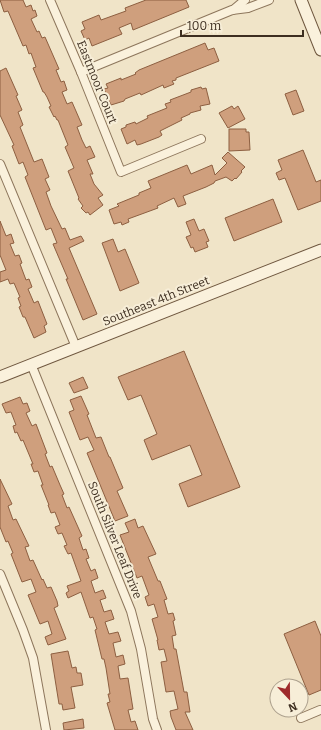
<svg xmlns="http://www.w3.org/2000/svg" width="321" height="730" font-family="Bitter,serif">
  <rect width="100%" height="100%" fill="#f0e4c8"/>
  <!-- building -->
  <g fill="#cf9f7d" stroke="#8d5f41">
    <path d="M0,0H23L26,7L31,5L33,11L35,10L37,16L31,19L37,32L39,31L42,38L45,37L59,69L56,70L61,82L64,81L67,90L62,92L67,104L72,102L82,125L77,127L82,140L86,148L90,146L95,157L87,160L93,174H90L94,184L103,195L98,198L103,205L90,215L88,212L86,213L81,208L83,206L78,199L79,198L68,171L74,168L65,147L68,145L58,120H57L55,116L54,117L49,107L51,106L47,97L44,92H43L33,68L36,67L31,53L29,54L26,45L23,46L8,11L4,12Z"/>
    <path d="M146,0H186L189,7L133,30L131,23L119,28L122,34L92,46L89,38L85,40L81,31L85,29L82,22L99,15L101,20L126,11L125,8Z"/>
    <path d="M205,43L208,50L214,48L219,61L176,78V80L172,81L174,84L164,88L163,85L141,95L140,93L125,99L124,101L111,105L104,89L108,88L106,84L121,78V80L136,74L135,73L139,70Z"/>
    <path d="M6,68L18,95L16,96L22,110L18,112L23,125L20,127L34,162L42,159L49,177L45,179L50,190L46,192L51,206L62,229L65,228L70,240L81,236L84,241L69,248L97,314L83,320L66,279H68L53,244L57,243L51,228L46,230L25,177L28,175L23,162L19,164L12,146L14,145L0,115V71Z"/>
    <path d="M201,87L202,89L206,88L210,104L200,106L201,110L190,113V114L181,118L182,120L160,131L162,135L159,137L141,144L137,145L135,140L127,144L121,129L126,127V125L135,122L136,124L148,118L147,116L167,108L165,104L171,102L170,100L191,92V90Z"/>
    <path d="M296,90L304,111L293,115L285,94Z"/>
    <path d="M232,106L234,109L238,106L245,119L228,128L219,113Z"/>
    <path d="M229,129H246V132H249L250,150L229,151Z"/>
    <path d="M303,150L316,182L321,180V201L298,210L285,178L279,180L276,173L282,170L278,160Z"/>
    <path d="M228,152L245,167L241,171L242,172L236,179L235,178L232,181L226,177L215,181L214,183L206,187L183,196L186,204L178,207L174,198L157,206L158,208L128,219L129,222L122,225L121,222L114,224L109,210L119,206L117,204L139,195V193L151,188L148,181L187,165L191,174L212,165L215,175L227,163L222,158Z"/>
    <path d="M273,199L282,222L234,241L225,218Z"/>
    <path d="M194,219L199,231L204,229L209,241L206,242L208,247L195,252L193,247L191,248L186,237L191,235L186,222Z"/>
    <path d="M0,221L6,236L11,234L14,243L10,244L15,256L19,255L22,263L20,264L26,280L29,279L32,287L28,289L34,303L38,301L47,324L44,326L46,332L34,338L25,317H23L19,307L21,306L18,298L20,297L14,283L10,284L8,279L0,282V272L6,270L0,255Z"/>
    <path d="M113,239L118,252L125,249L139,283L120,291L102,243Z"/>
    <path d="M184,351L240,487L188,507L179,484L202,475L190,445L152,460L144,440L157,434L141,395L128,400L118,377Z"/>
    <path d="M83,377L88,388L74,393L69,383Z"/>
    <path d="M81,396L89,414L87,415L96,438L101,437L109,457H110L123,488L117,491L128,516L115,521L87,453L94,450L88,437L80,440L69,412L74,410L70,400Z"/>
    <path d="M20,397L23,404L27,403L30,411L26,413L32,426L36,424L47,453L45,454L50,467L52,466L60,485L64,494L62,495L67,508L69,507L82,536L79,538L83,550L86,549L89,558L86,559L91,571L95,569L98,578L91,581L95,593L103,590L106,598L100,600L104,612L111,610L114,619L105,622L109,634L118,632L121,641L113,643L116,657L123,655L125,664L118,666L120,679L128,678L133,709L128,710L131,722L135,721L138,730H115L107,703L110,702L108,694H110L106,668L104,659H102L95,630L97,629L93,617L90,618L81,592L68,598L66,593L69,591L67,586L81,581L71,553L68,554L64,546L67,545L62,533L58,534L55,527L60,525L55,512L51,513L48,505H49L41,485H43L38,471L34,472L31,464H33L23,440L21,441L17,432L15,433L13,426L16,425L11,412L6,413L2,404Z"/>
    <path d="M0,479L12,504L8,506L13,520L16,519L29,546L25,547L30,561L33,560L42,580L43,579L47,588L51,587L57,601L58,606L54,608L66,639L48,645L45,637L52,634L48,621L40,624L28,595L36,592L31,579L22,582L11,554L13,553L8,541L6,542L0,527Z"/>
    <path d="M135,519L138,528L143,526L156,554L148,557L158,581H160L167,599L164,600L168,614L173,613L175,620L173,621L176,635L172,636L174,649H176L184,692H187L190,712H185L193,730H176L171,717L170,711L178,709L174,691L166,692L161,662L167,661L164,649L159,650L157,640H158L152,619L158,617L154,604L148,606L145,597L149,595L142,576L137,578L120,535L129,532L125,523Z"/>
    <path d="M315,621L321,636V690L309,695L284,634Z"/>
    <path d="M68,651L72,668L76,667L77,673H81L83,685L71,687L75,708L63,710L62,704H59L51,654Z"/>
    <path d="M83,719L84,728L64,730L63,723Z"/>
  </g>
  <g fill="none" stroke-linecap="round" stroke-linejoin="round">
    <defs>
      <g id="minor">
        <path d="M50,0L81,72L121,172L201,139"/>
        <path d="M233,10L245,0"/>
        <path d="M81,72L232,10L248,8L269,0"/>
        <path d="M0,164L76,347"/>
        <path d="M31,364L131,611L141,649L153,719L157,730"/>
        <path d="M0,574L23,630L33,658L46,730"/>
        <path d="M301,718L320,710"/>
      </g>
      <g id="secondary">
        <path d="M301,0L321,50"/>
        <path d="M0,377L321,250"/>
      </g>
    </defs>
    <!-- minor casing -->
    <use href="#minor" stroke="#8d765c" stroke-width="10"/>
    <!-- secondary casing -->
    <use href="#secondary" stroke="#6f573f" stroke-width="13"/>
    <!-- minor -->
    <use href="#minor" stroke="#faf1dc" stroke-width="8"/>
    <!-- secondary -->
    <use href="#secondary" stroke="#faf1dc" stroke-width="11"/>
  </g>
  <g text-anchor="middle" stroke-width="4" stroke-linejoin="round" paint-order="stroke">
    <!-- street labels -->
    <g font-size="12" fill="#3d2e20" stroke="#f7eed8">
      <text transform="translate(97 82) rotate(68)" y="4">Eastmoor Court</text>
      <text transform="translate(156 301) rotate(-22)" y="4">Southeast 4th Street</text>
      <text transform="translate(115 540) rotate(68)" y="4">South Silver Leaf Drive</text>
    </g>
  </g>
  <!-- north arrow -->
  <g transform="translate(289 698) rotate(158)"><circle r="19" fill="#f7eed8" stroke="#ada18e"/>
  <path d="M0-3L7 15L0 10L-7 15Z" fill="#9e2a2b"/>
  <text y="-6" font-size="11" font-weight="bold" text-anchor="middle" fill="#3d2e20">N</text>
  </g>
  <!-- scale -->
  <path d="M181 30v6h122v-6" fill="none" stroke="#3d2e20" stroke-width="2"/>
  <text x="187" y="30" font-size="12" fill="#3d2e20" stroke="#f7eed8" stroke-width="3" paint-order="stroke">100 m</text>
</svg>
